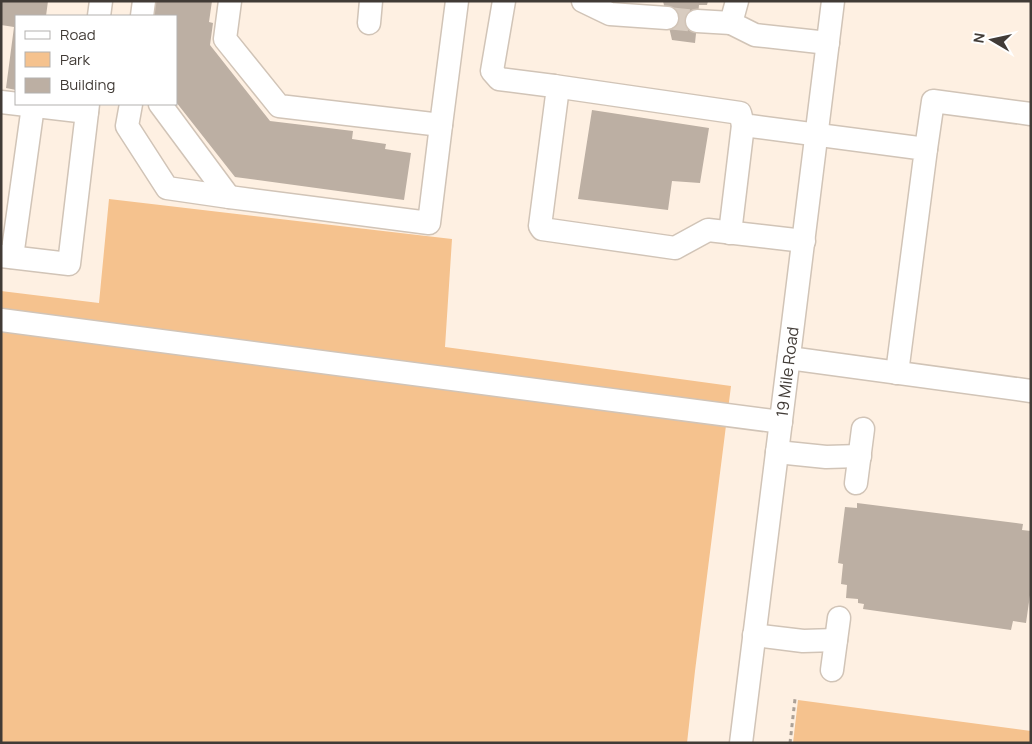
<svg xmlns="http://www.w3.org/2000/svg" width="1032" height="744" font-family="Manrope,sans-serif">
  <rect width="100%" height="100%" fill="#fef0e2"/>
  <!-- green -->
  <g fill="#f5c28e">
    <path d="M109,199L452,239L445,347L731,386L695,671L687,743H1V291L99,303Z"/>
    <path d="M798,700L1031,731V743H793Z"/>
  </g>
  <!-- building -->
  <g fill="#bcafa3">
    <path d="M1,1H48L46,16H16V90L6,88L14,27L1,25Z"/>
    <path d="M151,1H212L209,22L213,23L210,45L270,121L353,131L352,139L386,144L385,149L411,153L404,200L235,177L176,102V16H149Z"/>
    <path d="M663,1H708L707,5H699L695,43L672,40Z"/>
    <path d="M592,110L709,128L700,183L672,181L668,210L578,199Z"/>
    <path d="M857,503L1023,524L1022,530L1031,531V588L1026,623L1013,621L1011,630L863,609L864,604L858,603V599L846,598L847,585L841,584L843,564L838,563L845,507L857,508Z"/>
  </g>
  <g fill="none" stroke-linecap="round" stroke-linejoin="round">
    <!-- minor-tunnel -->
    <path stroke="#d8ccc0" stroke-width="22" stroke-dasharray="22 11" stroke-linecap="butt" d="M667,18L697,21"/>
    <defs>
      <g id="minor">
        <path d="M230,1L225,39L279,106L441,125L457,1"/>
        <path d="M504,1L492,71L499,79L554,86L557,95L540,226L542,229L675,248L708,230L804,241"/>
        <path d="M583,1L610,14L667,18"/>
        <path d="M737,1L731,23L755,35L828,43"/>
        <path d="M99,16L101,1"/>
        <path d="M142,16L144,1"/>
        <path d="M697,21L731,23"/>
        <path d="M369,23L371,1"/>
        <path d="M554,86L740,113L743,125L926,149L897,373"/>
        <path d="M1,102L87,112"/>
        <path d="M131,104L127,126L167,188L229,197L429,223L441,125"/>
        <path d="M160,104L229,197"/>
        <path d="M926,149L933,101L1031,114"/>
        <path d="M730,233L743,125"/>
        <path d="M1,256L69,264L88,104"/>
        <path d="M12,257L33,106"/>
        <path d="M1,320L781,422"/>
        <path d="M789,358L1031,391"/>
        <path d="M777,452L826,457L860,456"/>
        <path d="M856,483L863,429"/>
        <path d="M754,635L803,641L836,640"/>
        <path d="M832,670L839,618"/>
        <path id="s1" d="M741,743L833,1"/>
      </g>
    </defs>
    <!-- minor casing -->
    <use href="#minor" stroke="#d1c4b7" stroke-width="25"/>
    <!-- path -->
    <path stroke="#aca197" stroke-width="3" stroke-dasharray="4 4" stroke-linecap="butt" d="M790,743L795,699"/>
    <!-- minor -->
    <use href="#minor" stroke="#fff" stroke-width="22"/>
  </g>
  <g text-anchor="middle" stroke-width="4.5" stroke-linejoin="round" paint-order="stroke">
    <!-- street labels -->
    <g font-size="16" fill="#413b36" stroke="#fff">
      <text dy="6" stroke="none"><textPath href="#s1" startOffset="374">19 Mile Road</textPath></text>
    </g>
  </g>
  <!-- border -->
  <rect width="1032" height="744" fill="none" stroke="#413b36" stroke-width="5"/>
  <!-- legend -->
  <rect x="15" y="15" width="162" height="90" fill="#ffffff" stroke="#b3b1af"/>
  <rect x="25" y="31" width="25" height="8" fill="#ffffff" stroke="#b3b1af"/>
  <text x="60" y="40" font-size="15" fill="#413b36">Road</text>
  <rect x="25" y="52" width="25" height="15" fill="#f5c28e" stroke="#b3b1af"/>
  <text x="60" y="65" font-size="15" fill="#413b36">Park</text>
  <rect x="25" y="78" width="25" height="15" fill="#bcafa3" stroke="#b3b1af"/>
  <text x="60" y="90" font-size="15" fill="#413b36">Building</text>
  <!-- north arrow -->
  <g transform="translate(992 40) rotate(279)" stroke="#ffffff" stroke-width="4" paint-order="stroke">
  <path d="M0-4L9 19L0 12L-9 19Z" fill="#413b36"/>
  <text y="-8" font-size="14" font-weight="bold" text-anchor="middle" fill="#413b36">N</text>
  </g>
</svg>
